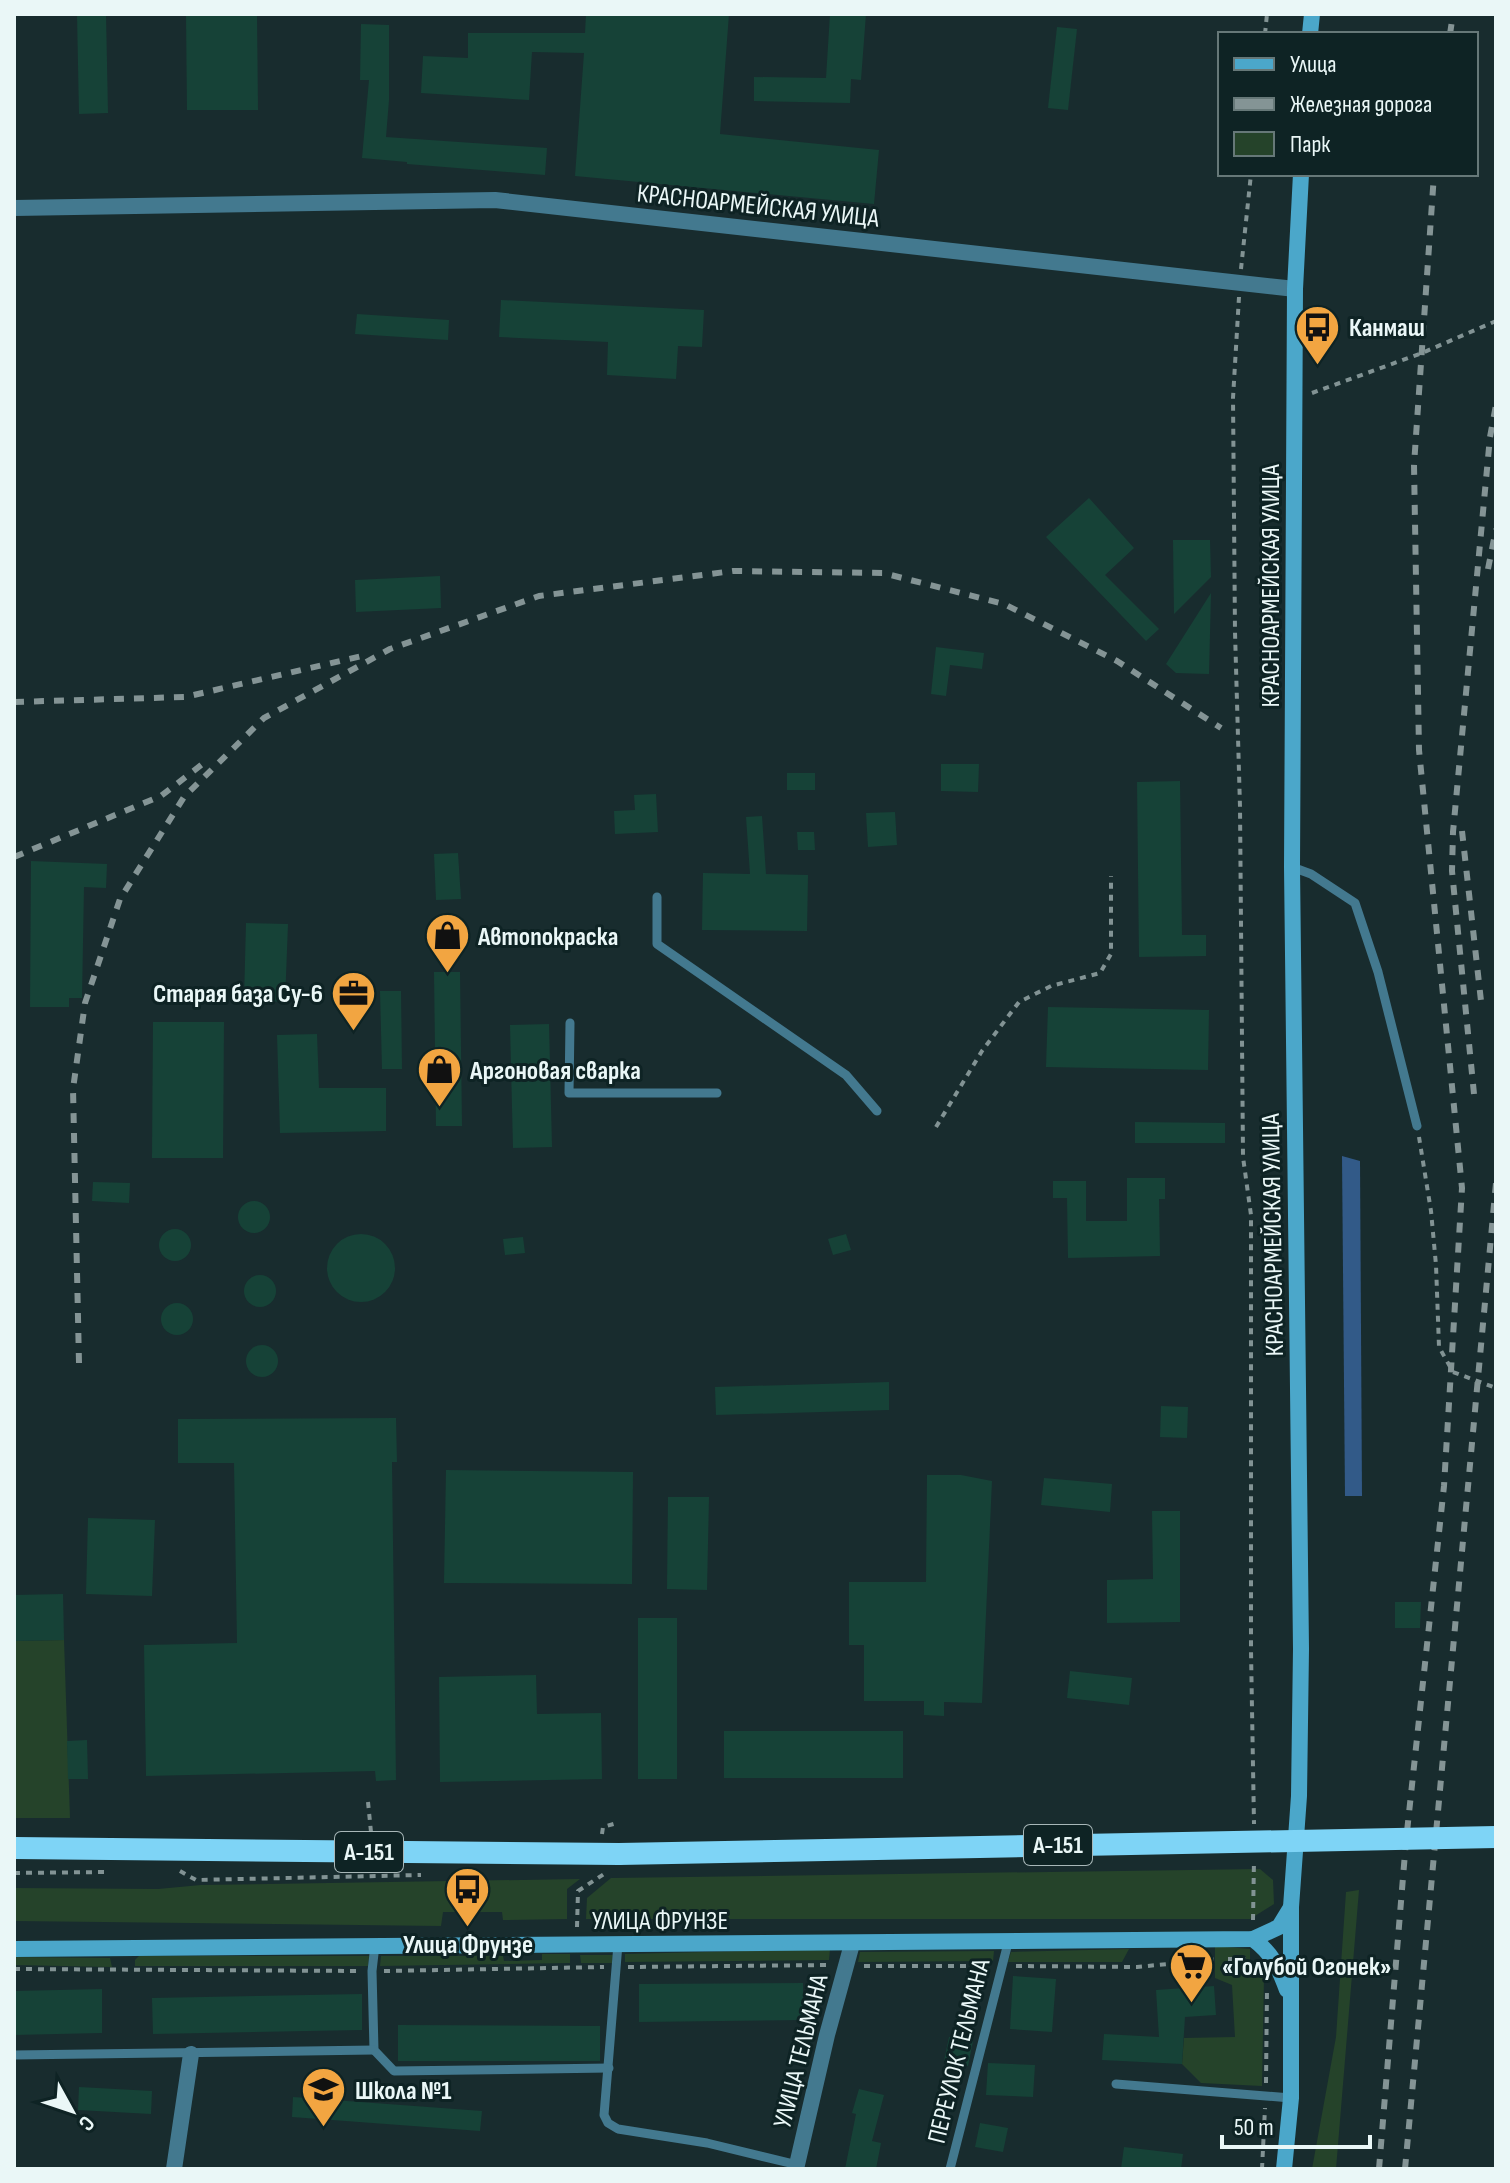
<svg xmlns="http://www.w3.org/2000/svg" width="1510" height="2183" font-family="'Sofia Sans Condensed',sans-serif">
  <rect width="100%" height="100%" fill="#182c2e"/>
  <!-- green -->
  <g fill="#25432a">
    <path d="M64,1640L70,1818H14V1641Z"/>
    <path d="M1260,1869L1273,1880L1274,1904L1250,1919H586L587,1898L611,1878Z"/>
    <path d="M580,1879L567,1889V1919L503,1920L502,1912H443L441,1926L14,1921V1888L158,1889L201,1885Z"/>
    <path d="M1359,1890L1336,2169H1312L1336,2037L1346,1892Z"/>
    <path d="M1215,1946L1250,1949V1962L1264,1977L1262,2086L1201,2083L1182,2064L1184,2038L1235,2037L1232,1985L1215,1978Z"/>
    <path d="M830,1949L829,1960L625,1962V1954Z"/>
    <path d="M1129,1949L1122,1962H1008L1011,1952Z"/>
    <path d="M994,1951L993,1961L858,1962L860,1952Z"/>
    <path d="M542,1954H570V1963L380,1966L381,1956H503L504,1961L542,1960Z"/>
    <path d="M580,1955H613L612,1963H581Z"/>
    <path d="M139,1956H369L368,1966H135V1960Z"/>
    <path d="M14,1957L110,1958L112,1967L14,1965Z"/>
  </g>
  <!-- water -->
  <path fill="#325a88" d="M1342,1156L1360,1161L1362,1496H1345Z"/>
  <!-- building -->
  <g fill="#164237">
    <path d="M77,14H106L108,113L79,114Z"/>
    <path d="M186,14H257L258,110H187Z"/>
    <path d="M586,14H729L720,134L879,150L874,204L575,176L584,53L532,52L529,100L421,93L423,56L468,58V33H585Z"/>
    <path d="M830,14H866L861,80L851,79L850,103L754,101V77L826,78Z"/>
    <path d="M361,24L389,25V100L386,137L547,148L545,175L407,164V162L362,158L369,80H360Z"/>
    <path d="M1057,27L1077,29L1068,110L1048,108Z"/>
    <path d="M501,300L704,310L702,347L678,346L676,379L607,375L608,342L499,337Z"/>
    <path d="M357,314L449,320L448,340L355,334Z"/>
    <path d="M1089,498L1134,548L1105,575L1159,629L1146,641L1046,537Z"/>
    <path d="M1173,540H1210L1211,577L1174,614Z"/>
    <path d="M440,576L441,608L356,612L355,580Z"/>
    <path d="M1211,593L1209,674L1176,673L1166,664Z"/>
    <path d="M936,647L984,653L982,669L950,665L946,696L931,694Z"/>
    <path d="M941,764H979L978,792L941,791Z"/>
    <rect x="787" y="773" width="28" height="17"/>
    <path d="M1180,781L1182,935H1206V956L1139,957L1137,782Z"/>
    <path d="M656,794L658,832L615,834L614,811L635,810L634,795Z"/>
    <path d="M895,812L897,845L868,847L866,813Z"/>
    <path d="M762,816L766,874L808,875L807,931L702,930L703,873L750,874L746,817Z"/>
    <path d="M797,832H814L815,850H798Z"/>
    <path d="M458,853L461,899L436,900L434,854Z"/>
    <path d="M31,861L107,864L106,888L84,887L82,998H69V1007H30Z"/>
    <path d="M246,923L288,924L285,1002L244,1000Z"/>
    <path d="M434,972H460L462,1126H436Z"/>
    <path d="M380,991H401L402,1069H382Z"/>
    <path d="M1048,1007L1209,1010L1208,1070L1046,1067Z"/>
    <path d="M153,1022H224L223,1158H152Z"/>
    <path d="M549,1024L552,1147L513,1148L510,1025Z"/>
    <path d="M317,1034L319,1088H386V1131L280,1133L277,1035Z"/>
    <path d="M1135,1122L1225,1123V1143H1135Z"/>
    <path d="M1127,1178H1165V1199H1159L1160,1256L1068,1258L1067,1198H1053V1181H1086V1221H1127Z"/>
    <path d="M93,1182L130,1183L129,1203L92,1201Z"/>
    <circle cx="254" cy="1217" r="16"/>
    <circle cx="175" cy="1245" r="16"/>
    <circle cx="361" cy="1268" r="34"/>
    <path d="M846,1234L851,1250L833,1255L828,1239Z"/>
    <path d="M523,1237L525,1253L505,1255L503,1239Z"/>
    <circle cx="260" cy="1291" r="16"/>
    <circle cx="177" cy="1319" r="16"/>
    <circle cx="262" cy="1361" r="16"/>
    <path d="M889,1382V1410L716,1415L715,1387Z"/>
    <path d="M1161,1406L1188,1407L1187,1438L1160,1437Z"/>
    <path d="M396,1418L397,1462H392L396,1780L376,1781L375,1771L146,1776L144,1645L237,1643L234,1463H178V1419Z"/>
    <path d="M446,1470L633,1472L632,1584L444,1583Z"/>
    <path d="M927,1475H961L992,1481L982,1703L944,1702V1716L924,1715V1701H864V1645H849V1582H926Z"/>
    <path d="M1044,1478L1112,1484L1110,1512L1041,1505Z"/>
    <path d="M668,1497H709L707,1590L667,1589Z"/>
    <path d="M1152,1511H1180V1622L1107,1623V1580L1153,1579Z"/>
    <path d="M88,1518L155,1520L152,1596L86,1594Z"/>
    <path d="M63,1594L64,1640L14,1641V1595Z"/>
    <path d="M1395,1602H1421L1420,1628H1395Z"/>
    <rect x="638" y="1618" width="39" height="161"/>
    <path d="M1070,1671L1132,1678L1129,1705L1067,1698Z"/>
    <path d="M536,1675L537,1714L601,1713L602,1779L440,1782L439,1677Z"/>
    <rect x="724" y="1731" width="179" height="47"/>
    <path d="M87,1740L88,1779H68L67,1741Z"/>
    <path d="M1013,1976L1056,1979L1052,2032L1010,2029Z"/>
    <path d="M803,1983V2020L639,2022V1984Z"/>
    <path d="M1214,1986L1216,2015L1185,2017L1182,2064L1102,2060L1104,2034L1159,2037L1156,1990Z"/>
    <path d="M102,1989V2033L14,2035V1991Z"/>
    <path d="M362,1994V2030L153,2034L152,1998Z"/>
    <path d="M398,2025L600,2026V2061H398Z"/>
    <path d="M949,2037L973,2041L968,2066L944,2061Z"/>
    <path d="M988,2063L1035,2065L1033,2097L986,2095Z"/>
    <path d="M79,2087L152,2091L151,2114L78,2110Z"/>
    <path d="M859,2089L884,2095L872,2141L881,2143L876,2169H845L856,2114L852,2113Z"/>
    <path d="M293,2097L482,2111L480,2131L292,2117Z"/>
    <path d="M980,2123L1008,2128L1003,2152L975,2147Z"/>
    <path d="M1124,2147L1183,2154L1181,2169H1121Z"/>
  </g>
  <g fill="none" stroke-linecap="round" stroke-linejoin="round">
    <!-- path -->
    <g stroke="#829394" stroke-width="4" stroke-dasharray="6 6" stroke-linecap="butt">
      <path d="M1265,34L1267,14"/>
      <path d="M1241,269L1251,174"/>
      <path d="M1239,297L1233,398L1235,632L1240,807L1243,1157L1251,1215V1650L1254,1824"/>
      <path d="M1312,393L1422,353L1496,321"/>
      <path d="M936,1127L982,1051L1019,1002L1051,986L1100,973L1111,954V876"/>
      <path d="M1419,1137L1431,1211L1436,1265L1439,1347L1453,1372L1496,1388"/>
      <path d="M368,1802L371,1832"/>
      <path d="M602,1834L603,1827L617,1823"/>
      <path d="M180,1871L196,1880L421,1875"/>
      <path d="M14,1873L104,1872"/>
      <path d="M1253,1920L1254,1860"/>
      <path d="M577,1927L578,1891L604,1874"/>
      <path d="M1228,1959H1251"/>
      <path d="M864,1966H987"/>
      <path d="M1016,1966L1137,1967L1219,1959"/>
      <path d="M628,1967L828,1965"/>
      <path d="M14,1969L360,1971"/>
      <path d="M384,1971L604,1967"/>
      <path d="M1266,2083L1267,1988"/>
      <path d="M1262,2169L1265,2108"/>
    </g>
    <!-- service -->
    <g stroke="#43798f" stroke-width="9">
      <path d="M1292,867L1311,874L1355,903L1378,972L1417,1126"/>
      <path d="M657,897V944L846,1075L877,1111"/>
      <path d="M570,1023L569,1093H717"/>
      <path d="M618,1944L604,2115L608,2123L618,2129L707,2143L798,2165"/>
      <path d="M375,1945L372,1971L374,2050L394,2071L609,2068"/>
      <path d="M14,2055L374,2050"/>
      <path d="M1116,2084L1291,2098"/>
      <path d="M950,2169L1008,1943"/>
    </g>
    <!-- minor -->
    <g stroke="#43798f" stroke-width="16">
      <path d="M14,208L495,200L1295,289"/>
      <path d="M174,2169L191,2054"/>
      <path d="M796,2169L827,2035L852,1944"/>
    </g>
    <!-- secondary -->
    <g stroke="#4ba7ca" stroke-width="16">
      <path d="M1310,34L1312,14"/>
      <path d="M1253,1939C1272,1953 1279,1968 1287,1990"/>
      <path d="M14,1949L1253,1939L1279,1927L1290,1909"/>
      <path d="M1284,2169L1291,2098V1907L1299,1796L1301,1649L1292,867L1295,289L1301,174"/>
    </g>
    <!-- trunk -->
    <path stroke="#7ed4f6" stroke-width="22" d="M14,1848L619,1854"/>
    <!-- rail -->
    <g stroke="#849495" stroke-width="6" stroke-dasharray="10 10" stroke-linecap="butt">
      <path d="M1450,34L1453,14"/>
      <path d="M1488,569L1496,529"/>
      <path d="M14,702L185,697L366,655"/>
      <path d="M1462,831L1481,1001"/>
      <path d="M14,857L161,796L209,759"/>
      <path d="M1474,1094L1452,871L1453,832L1490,437L1496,405"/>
      <path d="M79,1363L73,1089L85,1003L120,899L184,797L264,718L390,649L539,596L733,571L883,573L1004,604L1117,661L1221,728"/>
      <path d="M1379,2169L1406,1841L1444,1486L1462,1188L1419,750L1414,465L1434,174"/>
      <path d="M1405,2169L1496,1183"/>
    </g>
    <!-- trunk-bridge -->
    <path stroke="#7ed4f6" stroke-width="22" d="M619,1854L1496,1837"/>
  </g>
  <!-- icons -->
  <defs>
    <symbol id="bus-pin" viewBox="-11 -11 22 30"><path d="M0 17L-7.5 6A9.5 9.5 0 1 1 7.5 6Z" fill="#f2a541" stroke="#0e2324"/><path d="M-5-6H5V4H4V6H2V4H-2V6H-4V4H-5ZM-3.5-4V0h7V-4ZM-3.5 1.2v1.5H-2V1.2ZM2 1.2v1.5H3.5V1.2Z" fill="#111"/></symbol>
    <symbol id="shop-pin" viewBox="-11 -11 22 30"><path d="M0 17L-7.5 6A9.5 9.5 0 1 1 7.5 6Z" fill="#f2a541" stroke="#0e2324"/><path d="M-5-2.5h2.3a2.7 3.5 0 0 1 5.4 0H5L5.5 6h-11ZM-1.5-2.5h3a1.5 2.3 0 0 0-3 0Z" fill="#111"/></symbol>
    <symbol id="office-pin" viewBox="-11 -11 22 30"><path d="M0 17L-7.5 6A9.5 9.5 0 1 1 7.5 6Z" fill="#f2a541" stroke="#0e2324"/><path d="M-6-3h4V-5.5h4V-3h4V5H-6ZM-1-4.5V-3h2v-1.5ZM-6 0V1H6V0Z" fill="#111"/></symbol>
    <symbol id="supermarket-pin" viewBox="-11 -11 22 30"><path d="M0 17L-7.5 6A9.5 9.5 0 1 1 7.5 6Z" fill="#f2a541" stroke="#0e2324"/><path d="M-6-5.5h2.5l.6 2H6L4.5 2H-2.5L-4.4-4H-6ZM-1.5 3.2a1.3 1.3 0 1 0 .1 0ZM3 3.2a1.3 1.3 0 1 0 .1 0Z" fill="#111"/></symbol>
    <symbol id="school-pin" viewBox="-11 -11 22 30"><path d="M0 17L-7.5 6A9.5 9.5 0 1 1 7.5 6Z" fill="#f2a541" stroke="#0e2324"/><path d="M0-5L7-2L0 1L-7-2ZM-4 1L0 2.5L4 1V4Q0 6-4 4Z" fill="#111"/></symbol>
  </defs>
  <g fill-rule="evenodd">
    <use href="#bus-pin" x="1292" y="302" width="51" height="69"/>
    <use href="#shop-pin" x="422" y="910" width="51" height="69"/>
    <use href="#office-pin" x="328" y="968" width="51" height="69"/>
    <use href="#shop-pin" x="414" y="1044" width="51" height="69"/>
    <use href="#bus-pin" x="442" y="1864" width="51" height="69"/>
    <use href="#supermarket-pin" x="1166" y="1940" width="51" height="69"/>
    <use href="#school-pin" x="298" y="2064" width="51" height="69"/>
  </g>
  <g text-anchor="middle" stroke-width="6" stroke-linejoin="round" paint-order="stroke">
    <!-- shield labels -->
    <g fill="#0e2324" stroke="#a8b7b8" stroke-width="2">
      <rect x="1024" y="1825" width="68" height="40" rx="6"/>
      <rect x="335" y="1832" width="68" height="40" rx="6"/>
    </g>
    <g font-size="24" font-weight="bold" fill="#eaf7f7">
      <text x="1058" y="1853">А-151</text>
      <text x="369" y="1860">А-151</text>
    </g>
    <!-- street labels -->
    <g font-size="26" fill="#eaf7f7" stroke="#0e2324">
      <text transform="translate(758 205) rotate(6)" y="9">КРАСНОАРМЕЙСКАЯ УЛИЦА</text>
      <text transform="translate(1270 586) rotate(-90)" y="9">КРАСНОАРМЕЙСКАЯ УЛИЦА</text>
      <text transform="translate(1272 1235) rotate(-91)" y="9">КРАСНОАРМЕЙСКАЯ УЛИЦА</text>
      <text x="660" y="1929">УЛИЦА ФРУНЗЕ</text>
      <text transform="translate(800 2051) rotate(-76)" y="9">УЛИЦА ТЕЛЬМАНА</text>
      <text transform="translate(958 2051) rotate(-76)" y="9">ПЕРЕУЛОК ТЕЛЬМАНА</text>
    </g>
    <!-- poi labels -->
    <g font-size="26" font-weight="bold" fill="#eaf7f7" stroke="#0e2324" text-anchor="start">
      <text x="1349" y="336">Канмаш</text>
      <text x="478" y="945">Автопокраска</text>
      <text x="323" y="1002" text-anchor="end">Старая база Су-6</text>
      <text x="470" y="1079">Аргоновая сварка</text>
      <text x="468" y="1953" text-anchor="middle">Улица Фрунзе</text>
      <text x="1222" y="1975">«Голубой Огонек»</text>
      <text x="355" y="2099">Школа №1</text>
    </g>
  </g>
  <!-- border -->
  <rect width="1510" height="2183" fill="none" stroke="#eaf7f7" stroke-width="32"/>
  <!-- legend -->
  <rect x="1218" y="32" width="260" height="144" fill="#0e2324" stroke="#667878" stroke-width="2"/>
  <rect x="1234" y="58" width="40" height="12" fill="#4ba7ca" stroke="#667878" stroke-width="2"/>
  <text x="1290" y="72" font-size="24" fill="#eaf7f7">Улица</text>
  <rect x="1234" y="98" width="40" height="12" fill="#849495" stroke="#667878" stroke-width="2"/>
  <text x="1290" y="112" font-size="24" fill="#eaf7f7">Железная дорога</text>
  <rect x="1234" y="132" width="40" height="24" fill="#25432a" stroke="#667878" stroke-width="2"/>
  <text x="1290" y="152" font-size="24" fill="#eaf7f7">Парк</text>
  <!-- north arrow -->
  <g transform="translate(72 2111) rotate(130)" stroke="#0e2324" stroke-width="6" paint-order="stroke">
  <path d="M0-6L14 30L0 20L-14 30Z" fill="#eaf7f7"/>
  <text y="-12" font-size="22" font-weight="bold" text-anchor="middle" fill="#eaf7f7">С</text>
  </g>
  <!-- scale -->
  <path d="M1222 2135v12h148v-12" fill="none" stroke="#eaf7f7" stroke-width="4"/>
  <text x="1234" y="2135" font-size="24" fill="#eaf7f7" stroke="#0e2324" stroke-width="6" paint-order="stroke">50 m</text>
</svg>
